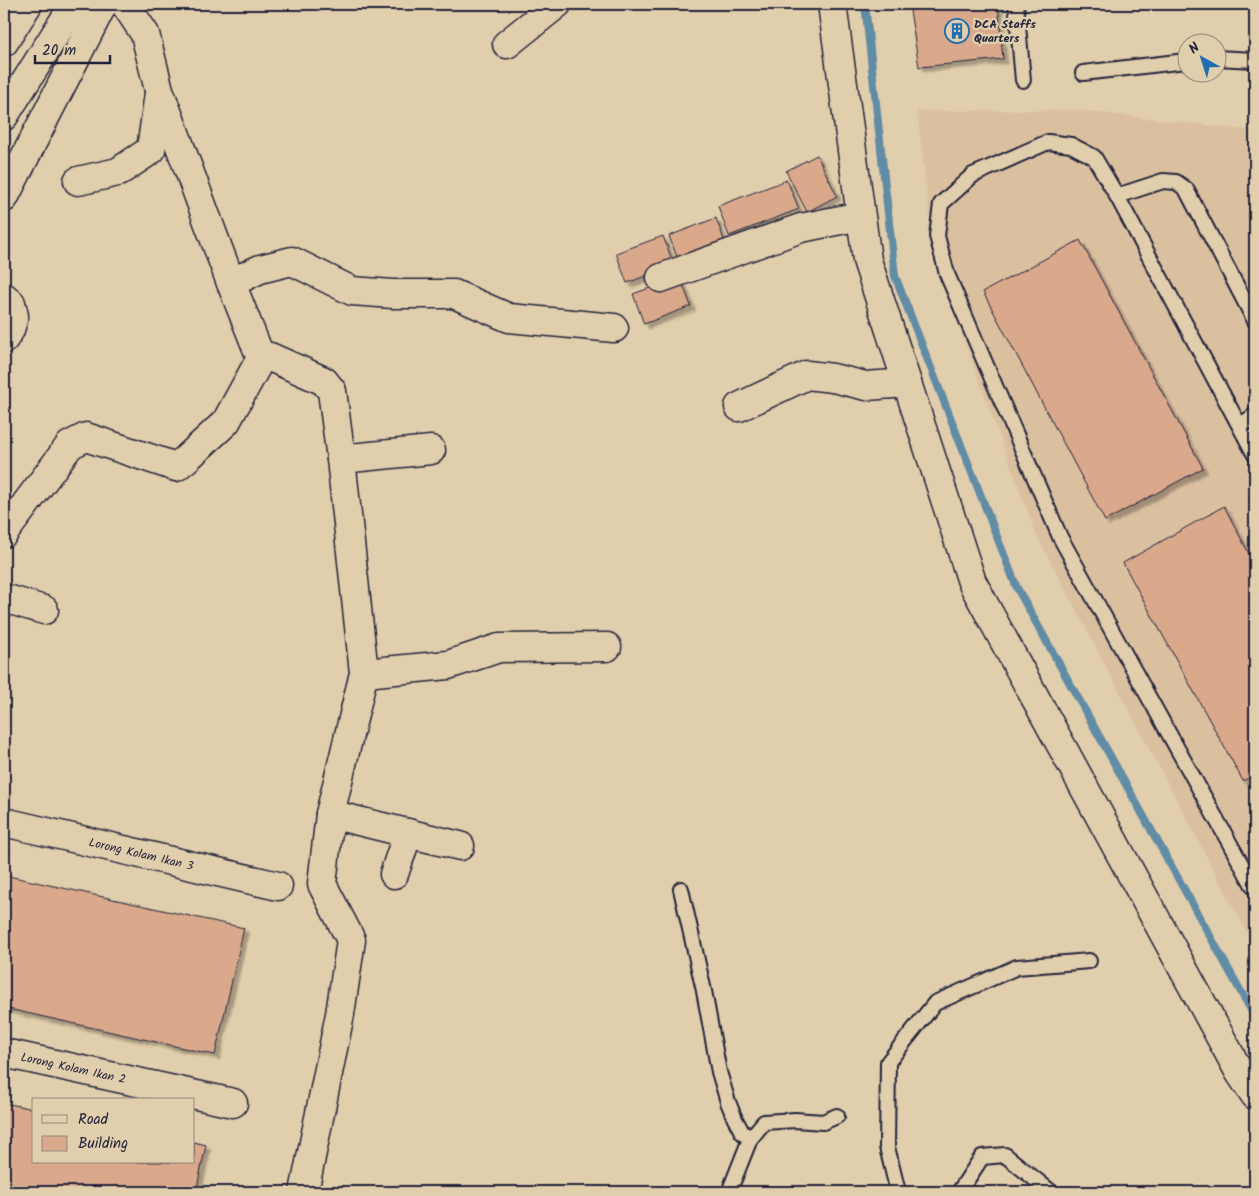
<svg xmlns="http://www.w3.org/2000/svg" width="1259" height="1196" font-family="Kalam,sans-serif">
  <defs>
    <filter id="shadow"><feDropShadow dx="4.5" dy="4.5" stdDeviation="1" flood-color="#0004"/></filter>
  </defs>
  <rect width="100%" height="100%" fill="#e1ceac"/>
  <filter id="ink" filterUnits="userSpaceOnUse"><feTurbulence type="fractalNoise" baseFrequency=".02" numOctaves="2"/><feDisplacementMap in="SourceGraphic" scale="10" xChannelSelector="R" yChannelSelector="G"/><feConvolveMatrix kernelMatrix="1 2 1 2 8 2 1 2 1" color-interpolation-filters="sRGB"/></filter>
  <g filter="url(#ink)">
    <!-- built -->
    <path fill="#dbc0a0" d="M1077,110L1255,131V948L1036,534L935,262L917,111Z"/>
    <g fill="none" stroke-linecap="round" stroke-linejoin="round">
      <!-- stream -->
      <path stroke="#618ca6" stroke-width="8" d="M865,4L895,276L1017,588L1255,1017"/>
    </g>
    <!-- building -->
    <g fill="#daa98c" stroke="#22223b" filter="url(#shadow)">
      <path d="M909,4H998L1003,59L919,67Z"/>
      <path d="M817,155L837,196L807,212L786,171Z"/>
      <path d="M787,180L799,209L729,236L718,206Z"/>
      <path d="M716,218L727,248L680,265L669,236Z"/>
      <path d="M663,236L674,265L627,283L616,253Z"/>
      <path d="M1080,240L1203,468L1105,521L983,292Z"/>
      <path d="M680,277L691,306L644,324L633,294Z"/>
      <path d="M1224,506L1255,565V774L1243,781L1123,563Z"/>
      <path d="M4,875L244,928L215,1055L4,1008Z"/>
      <path d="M4,1103L34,1109V1162H194V1142L206,1145L196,1192H4Z"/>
    </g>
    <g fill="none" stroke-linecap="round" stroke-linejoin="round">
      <defs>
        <g id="lane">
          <path d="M1016,4L1023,80"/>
          <path d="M1216,58L1255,60"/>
          <path d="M1083,73L1186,61"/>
          <path d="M1117,196L1163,181L1176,182L1186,189L1255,321"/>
          <path d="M1240,426L1255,415"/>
          <path d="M1255,455L1117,196L1094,157L1071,145L1048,142L973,175L941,204L937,236L947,274L1060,537L1255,889"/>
          <path d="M681,889L704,991L719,1072L728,1102L735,1119L742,1132L750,1139"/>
          <path d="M729,1192L750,1139L764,1122L795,1120L823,1122L837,1116"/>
          <path d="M898,1192L887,1147L888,1062L935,1003L1017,967L1089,961"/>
          <path d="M959,1192L982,1157L1005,1155L1051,1192"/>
        </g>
        <g id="street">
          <path d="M125,4L145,34L159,90L231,283L261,358"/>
          <path d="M832,4L867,260L972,582L1240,1073L1255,1095"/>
          <path d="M507,44L557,4"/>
          <path d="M78,181L118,172L151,150L159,93"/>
          <path d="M661,278L801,228L860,216"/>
          <path d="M231,283L260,269L292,261L352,291L393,294H454L509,318L614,328"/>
          <path d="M4,297L11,303L14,316L10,330L4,339"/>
          <path d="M261,358L270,357L324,381L332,391L341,459L364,673L330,814L322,884L351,940L340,1014L304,1192"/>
          <path d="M739,407L807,375L833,378L866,386L907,383"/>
          <path d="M341,459L431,450"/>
          <path d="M4,533L70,445L86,437L176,467L186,459L226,422L261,358"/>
          <path d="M4,598L44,610"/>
          <path d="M364,673L448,665L499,648L607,647"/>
          <path d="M330,814L460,846"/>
          <path id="s1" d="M4,822L278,886"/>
          <path d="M394,874L408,833"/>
          <path id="s2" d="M4,1053L233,1103"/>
        </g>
        <path id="primary" d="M4,198L103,4"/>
        <g id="highway">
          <path d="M4,42L28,4"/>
          <path d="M4,116L65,19L78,4"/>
        </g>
      </defs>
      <!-- lane casing -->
      <use href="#lane" stroke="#22223b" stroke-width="18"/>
      <!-- street casing -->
      <use href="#street" stroke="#22223b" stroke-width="31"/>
      <!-- primary casing -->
      <use href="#primary" stroke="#22223b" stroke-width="31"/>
      <!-- highway casing -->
      <use href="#highway" stroke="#22223b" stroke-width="31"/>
      <!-- lane -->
      <use href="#lane" stroke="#e1ceac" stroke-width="14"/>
      <!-- street -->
      <use href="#street" stroke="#e1ceac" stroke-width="28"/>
      <!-- primary -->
      <use href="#primary" stroke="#e1ceac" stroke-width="28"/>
      <!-- highway -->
      <use href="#highway" stroke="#e1ceac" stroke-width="28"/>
    </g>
  </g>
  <!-- icons -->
  <defs>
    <symbol id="building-ring" viewBox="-11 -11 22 22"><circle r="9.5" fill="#e1ceac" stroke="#1f6fb2" stroke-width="1.5"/><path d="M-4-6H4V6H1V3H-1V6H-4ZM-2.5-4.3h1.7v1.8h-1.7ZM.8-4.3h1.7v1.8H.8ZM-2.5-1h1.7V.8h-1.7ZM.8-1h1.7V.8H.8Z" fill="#1f6fb2"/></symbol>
  </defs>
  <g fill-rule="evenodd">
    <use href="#building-ring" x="943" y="17" width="28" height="28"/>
  </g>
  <g text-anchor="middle" stroke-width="4.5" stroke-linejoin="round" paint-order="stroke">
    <!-- poi labels -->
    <g font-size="12" font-weight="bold" fill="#22223b" stroke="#e1ceac" text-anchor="start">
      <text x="974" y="28">DCA Staffs<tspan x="974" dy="14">Quarters</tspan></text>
    </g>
    <!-- street labels -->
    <g font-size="12" fill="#22223b" stroke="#e1ceac">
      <text dy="4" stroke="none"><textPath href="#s1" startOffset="141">Lorong Kolam Ikan 3</textPath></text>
      <text dy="4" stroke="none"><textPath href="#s2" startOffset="71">Lorong Kolam Ikan 2</textPath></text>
    </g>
  </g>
  <!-- margin -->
  <rect width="1259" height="1196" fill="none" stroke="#e1ceac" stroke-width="20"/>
  <rect x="10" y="10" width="1239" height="1176" fill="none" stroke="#22223b" stroke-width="2" filter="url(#ink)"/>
  <!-- legend -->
  <rect x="32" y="1098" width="162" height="65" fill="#e1ceac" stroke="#95897f"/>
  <rect x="42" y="1115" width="25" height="8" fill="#e1ceac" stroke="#95897f"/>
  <text x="78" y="1124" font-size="15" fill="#22223b">Road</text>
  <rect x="42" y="1136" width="25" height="15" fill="#daa98c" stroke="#95897f"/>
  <text x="78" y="1148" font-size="15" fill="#22223b">Building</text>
  <!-- north arrow -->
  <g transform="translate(1202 58) rotate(321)"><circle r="24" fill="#e1ceac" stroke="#95897f"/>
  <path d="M0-4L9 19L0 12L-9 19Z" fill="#1f6fb2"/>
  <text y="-8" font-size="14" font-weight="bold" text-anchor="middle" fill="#22223b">N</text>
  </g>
  <!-- scale -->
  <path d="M35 55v8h75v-8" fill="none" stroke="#22223b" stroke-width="2.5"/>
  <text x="42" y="55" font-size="15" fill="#22223b" stroke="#e1ceac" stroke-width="4" paint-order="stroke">20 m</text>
</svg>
